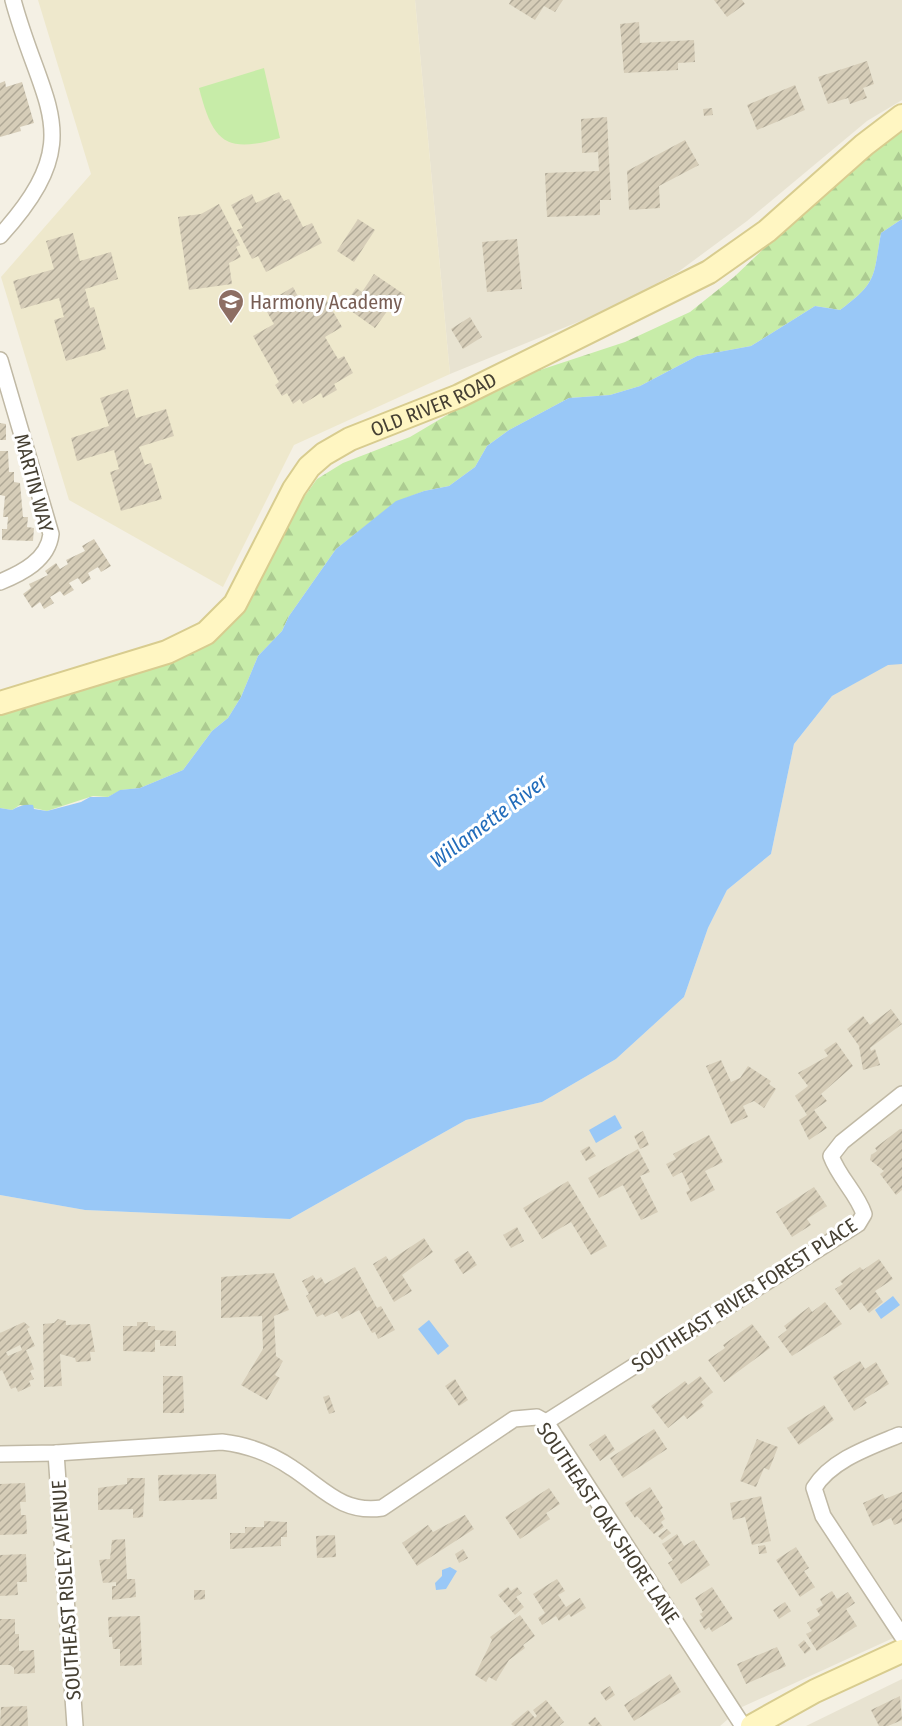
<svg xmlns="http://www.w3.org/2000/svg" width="902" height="1726" font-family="'Fira Sans Condensed',sans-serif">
  <defs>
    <pattern id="forest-firs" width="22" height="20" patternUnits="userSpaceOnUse" patternTransform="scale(1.5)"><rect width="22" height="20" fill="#c7eca8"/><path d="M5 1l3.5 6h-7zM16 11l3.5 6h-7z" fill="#accb91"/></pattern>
    <pattern id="building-hatch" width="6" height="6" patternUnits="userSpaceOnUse" patternTransform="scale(1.5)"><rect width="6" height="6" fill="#d6cdb8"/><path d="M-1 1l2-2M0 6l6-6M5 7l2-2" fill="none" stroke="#afa896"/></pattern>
  </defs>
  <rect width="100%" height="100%" fill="#f4f0e4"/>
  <!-- residential -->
  <g fill="#e8e3d1">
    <path d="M415,0H902V100L867,121L747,221L678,272L605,311L450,374Z"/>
    <path d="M888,664H902V1634L742,1707L720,1726H0V1195L85,1210L290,1219L466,1120L542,1102L616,1059L684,997L708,928L727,890L771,854L794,744L832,696Z"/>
    <path d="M902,1679V1726H806Z"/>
  </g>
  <!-- education -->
  <path fill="#eee8cc" d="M38,0H415L450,374L294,445L223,587L69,500L1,277L91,174Z"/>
  <!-- forest -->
  <path fill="url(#forest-firs)" d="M902,129V219L881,233C873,277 878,282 840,310L815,306L751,346L697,356L640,386L610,395L569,398L509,430L487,446L475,467L449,486L424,491L396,502L336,549L289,616L282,631L258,656L241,697L228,718L212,731L183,770L140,788L121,790L108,797L93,796L47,811L20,805L12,810L0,808V707L194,650L317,479L343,463L410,437L474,399L534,372L625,342L690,312L734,277L836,180Z"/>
  <!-- garden -->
  <path fill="#c7eca8" d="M264,68L280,138C225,154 213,142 199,88Z"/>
  <!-- water -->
  <g fill="#99c8f7">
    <path d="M902,219V664L888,665L832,696L794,744L771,854L727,890L708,928L684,997L616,1059L542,1102L466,1120L290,1219L85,1210L0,1195V808L12,810C19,806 24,804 33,805L34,809L47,811L81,802L90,797H108L120,790L140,788L183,770L212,731L228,718L241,697L258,656L282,631L289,616L336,549L396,501L424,491L449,486L475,467L487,446L509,430L569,398L610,395L640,386L697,356L751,346L815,306L840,310C878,282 873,277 881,233Z"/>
    <path d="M615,1115L622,1128L596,1143L589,1130Z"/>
    <path d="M893,1296L900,1305L881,1319L875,1310Z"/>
    <path d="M429,1320L449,1346L438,1355L418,1329Z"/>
    <path d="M450,1567L457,1571L446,1589L436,1590L435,1583L442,1576V1570Z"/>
  </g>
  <!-- building -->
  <g fill="url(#building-hatch)" fill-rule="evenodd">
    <path d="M511,0H563L555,12L544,6L535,20L509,4Z"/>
    <path d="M714,0H742L745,4L727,17Z"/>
    <path d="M639,22L640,43L694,40L695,62L678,63V70L624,73L620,24Z"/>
    <path d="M867,61L874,84L863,88L867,98L850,104L848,98L828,104L818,77Z"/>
    <path d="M5,81L6,87L22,82L34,123L20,127L21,131L0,137V83Z"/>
    <path d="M795,85L805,110L757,130L747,105Z"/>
    <path d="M712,108L713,115L704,116L703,109Z"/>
    <path d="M607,117L611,200H600V215L547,217L545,173L599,171L598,152L582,153L581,119Z"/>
    <path d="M685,140L699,165L659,186L660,208L629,210L627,171Z"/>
    <path d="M279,192L284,201L289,199L303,227L312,223L322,243L266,272L258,256L252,259L237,230L243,228L231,205L252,194L256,203Z"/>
    <path d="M219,204L240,245L236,247L241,257L229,263L232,284L189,290L178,217L201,214Z"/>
    <path d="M358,219L375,230L354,262L337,251Z"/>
    <path d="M73,233L80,261L111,252L118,279L85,289L90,308L94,307L106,349L66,361L54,320L64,317L59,298L21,309L13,281L54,269L46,241Z"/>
    <path d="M517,239L522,289L487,292L482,242Z"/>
    <path d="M374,274L405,295L392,313L388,310L375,328L344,306L356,288L362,292Z"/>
    <path d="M293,287L304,308L324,296L342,327L325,337L338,359L344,356L353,373L334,384L337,390L323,398L321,393L303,404L300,399L293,404L287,393L282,396L275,385L279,382L253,336L274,324L263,305Z"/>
    <path d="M470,317L482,337L463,349L451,329Z"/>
    <path d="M128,389L136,418L166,409L174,436L139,447L145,465L151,463L162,499L121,511L110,472L119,469L114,450L77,461L71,438L109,426L100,398Z"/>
    <path d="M0,423L6,424V440H0Z"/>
    <path d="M0,451H8L9,472H14V482L20,483L23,517H28L27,527L34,528L33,541L2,540V529H7L8,517H3L5,496L0,495Z"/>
    <path d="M94,539L111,566L101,572L98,567L88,573L91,579L82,584L78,578L69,583L74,590L64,596L60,591L50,597L54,603L44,609L40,602L32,608L23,594L31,588L29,584L48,575L45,571L56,563L60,569L68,564L66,560L85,551L82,546Z"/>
    <path d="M891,1009L902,1024L870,1048L871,1051L875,1049L880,1065L863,1070L859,1046L847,1029L863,1016L870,1025Z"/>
    <path d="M836,1042L853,1066L821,1094L827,1101L814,1110L827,1128L809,1140L799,1120L807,1115L795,1096L808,1086L798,1073L828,1056L824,1050Z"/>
    <path d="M721,1060L731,1082L740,1078L748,1066L771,1081L769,1084L776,1089L764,1108L754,1101L743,1106L748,1117L731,1124L706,1066Z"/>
    <path d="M900,1129H902V1190L896,1195L880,1174L884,1171L870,1160L871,1155L877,1151L875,1148Z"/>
    <path d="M643,1131L649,1145L640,1149L634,1136Z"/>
    <path d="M709,1135L723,1162L705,1171L715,1190L691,1202L686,1192L690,1190L682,1172L673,1177L666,1164L676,1159L673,1154Z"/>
    <path d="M589,1146L596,1156L586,1161L580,1151Z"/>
    <path d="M638,1149L650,1172L640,1176L658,1212L641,1220L623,1185L599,1198L588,1178Z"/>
    <path d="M568,1181L607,1246L591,1255L571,1222L542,1239L523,1208Z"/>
    <path d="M814,1187L827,1206L807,1219L811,1225L792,1237L776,1212Z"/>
    <path d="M517,1227L524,1241L511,1248L503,1235Z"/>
    <path d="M424,1238L433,1252L402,1275L412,1291L394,1302L373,1264L386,1256L389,1261Z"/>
    <path d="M468,1251L477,1265L463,1274L454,1260Z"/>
    <path d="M879,1259L893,1279L875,1291L883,1302L869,1313L861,1302L850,1310L835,1289L843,1284L840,1281L860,1267L863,1270Z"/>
    <path d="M355,1267L377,1308L381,1306L395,1330L378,1339L375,1332L372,1333L359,1310L342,1319L337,1311L325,1317L323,1314L317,1317L306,1296L309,1294L302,1281L313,1275L316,1280L321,1277L325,1284Z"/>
    <path d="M274,1273L289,1310L274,1316L276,1356L283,1361L275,1375L280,1378L267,1400L241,1385L263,1349L262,1316L221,1318V1277Z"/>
    <path d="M825,1302L842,1324L792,1356L778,1337L787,1330L784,1326L809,1307L812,1312Z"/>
    <path d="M58,1319L66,1321V1325L90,1324L95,1352H90L91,1361L76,1362L75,1358L60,1354L62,1386L44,1387L43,1324L54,1323Z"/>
    <path d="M24,1322L30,1327L27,1329L35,1346L26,1350L34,1369L30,1371L34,1379L29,1381L31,1386L18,1392L16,1387L11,1389L2,1370L0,1371V1333ZM20,1345L22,1350L8,1356L6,1352Z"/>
    <path d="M137,1322H148V1326H155V1330L176,1331V1346H160V1340H155V1352L123,1351V1326H137Z"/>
    <path d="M752,1324L770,1348L724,1382L708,1360L725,1348L723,1345Z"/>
    <path d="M860,1361L865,1369L876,1362L889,1384L864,1399L867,1403L854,1411L833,1377Z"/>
    <path d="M163,1376H183L184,1413H163Z"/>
    <path d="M700,1376L713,1392L701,1402L704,1406L687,1419L684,1415L668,1428L651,1406L685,1381L688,1385Z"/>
    <path d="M455,1379L468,1400L459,1406L445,1386Z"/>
    <path d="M329,1395L335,1412L329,1414L323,1397Z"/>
    <path d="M824,1405L834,1420L799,1445L787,1428Z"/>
    <path d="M654,1429L667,1449L623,1478L610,1458Z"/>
    <path d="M605,1434L615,1450L600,1461L589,1445Z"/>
    <path d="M757,1439L778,1447L769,1470L764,1468L756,1487L740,1481Z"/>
    <path d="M216,1474L217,1499L159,1501L158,1475Z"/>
    <path d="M127,1478H145L143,1517L133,1518V1509L98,1510V1488L127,1484Z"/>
    <path d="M25,1483L26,1502H20L21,1515H26L27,1534L0,1535V1484Z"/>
    <path d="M650,1487L663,1508L660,1510L665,1519L661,1522L664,1527L654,1534L637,1516L635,1518L625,1503Z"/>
    <path d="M549,1488L560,1504L546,1513L550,1519L520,1539L505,1517Z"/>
    <path d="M902,1492V1522L894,1525L891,1518L873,1526L863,1503L883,1494L885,1499Z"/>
    <path d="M761,1496L771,1541L752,1545L745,1517L733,1520L730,1503Z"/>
    <path d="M465,1515L474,1529L417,1566L402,1543L428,1525L433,1532Z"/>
    <path d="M264,1521L287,1522V1537H281V1546L230,1549V1533H245V1527H264Z"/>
    <path d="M667,1529L671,1533L662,1540L658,1536Z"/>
    <path d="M677,1534L684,1546L694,1540L710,1565L681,1584L668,1563L673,1560L662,1544Z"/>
    <path d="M335,1535L336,1557L317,1558L316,1536Z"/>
    <path d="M125,1539L127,1579H135L136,1597L112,1600V1586H116V1582L103,1583L99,1560L110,1559L112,1540Z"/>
    <path d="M765,1545L767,1553L759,1554L758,1546Z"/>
    <path d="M796,1547L809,1568L804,1571L815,1587L800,1597L776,1560Z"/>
    <path d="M463,1549L468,1558L459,1563L455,1554Z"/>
    <path d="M26,1554L27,1582H17L18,1595L0,1596V1555Z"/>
    <path d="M557,1579L565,1591L558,1595L566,1607L580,1598L586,1608L571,1617L569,1614L559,1621L556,1616L542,1625L538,1618L545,1613L533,1594Z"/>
    <path d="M508,1587L511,1591L517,1587L522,1593L516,1597L524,1607L515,1615L498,1595Z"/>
    <path d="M712,1587L733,1619L712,1632L709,1627L705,1630L699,1620L703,1618L700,1614L703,1612L695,1598Z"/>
    <path d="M194,1590H205V1599L194,1600Z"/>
    <path d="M832,1591L837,1599L848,1592L855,1603L846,1609L857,1626L817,1651L806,1634L812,1631L807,1623L820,1615L816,1609L823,1605L820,1599Z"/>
    <path d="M785,1602L791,1611L779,1619L773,1610Z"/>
    <path d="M520,1615L535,1636L523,1645L525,1648L509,1660L496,1681L489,1677L486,1682L475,1675L492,1640L490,1637Z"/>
    <path d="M140,1616L142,1665L120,1666V1649H113L112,1637H109L108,1617Z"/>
    <path d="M0,1619H15V1634H19V1651L34,1650L35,1673L14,1674V1668L10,1665H0Z"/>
    <path d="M804,1640L811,1649L805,1654L798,1645Z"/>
    <path d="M777,1647L786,1666L746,1684L737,1664Z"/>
    <path d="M670,1674L681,1692L634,1721L624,1705Z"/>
    <path d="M610,1686L615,1695L606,1701L600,1692Z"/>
    <path d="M900,1696L902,1720L888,1726H879L871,1710Z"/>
    <path d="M546,1700L564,1722L559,1726H513L511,1724L528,1710L535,1718L537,1716L533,1710Z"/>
    <path d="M27,1706L28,1726H0L1,1707Z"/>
    <path d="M595,1717L602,1726H591L588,1723Z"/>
  </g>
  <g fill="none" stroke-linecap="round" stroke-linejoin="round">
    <defs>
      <g id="street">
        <path d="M0,236C90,137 42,108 13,0"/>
        <path d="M0,360L51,534C48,560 22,573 0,582"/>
        <path d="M546,1422L858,1224L864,1214C857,1193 839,1178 831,1156L842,1142L902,1094"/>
        <path d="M899,1435C870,1447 831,1460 814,1488L823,1516L902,1636"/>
        <path d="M56,1453L75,1726"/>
        <path d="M0,1454L56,1453L222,1442C248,1445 270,1453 292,1468C323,1488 342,1514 382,1508L514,1419L537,1417L546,1422L743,1726"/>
      </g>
      <g id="secondary">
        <path id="s1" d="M0,703L167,652L206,633L235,604L294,489L309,467L324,454L350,439L459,396L709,272L767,231L864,145L902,116"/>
        <path d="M752,1726L815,1691L902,1651"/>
      </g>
    </defs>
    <!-- street casing -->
    <use href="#street" stroke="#c0b9a5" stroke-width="18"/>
    <!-- secondary casing -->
    <use href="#secondary" stroke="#d8cc8f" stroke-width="26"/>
    <!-- street -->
    <use href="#street" stroke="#fff" stroke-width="15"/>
    <!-- secondary -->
    <use href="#secondary" stroke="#fff6c2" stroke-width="22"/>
  </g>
  <!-- icons -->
  <defs>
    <symbol id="school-pin" viewBox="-11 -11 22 30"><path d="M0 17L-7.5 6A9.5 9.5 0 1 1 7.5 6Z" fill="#8d6e63" stroke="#fff"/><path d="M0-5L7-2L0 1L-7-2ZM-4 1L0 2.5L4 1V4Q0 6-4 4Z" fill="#fff"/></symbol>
  </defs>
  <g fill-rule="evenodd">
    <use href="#school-pin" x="216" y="287" width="30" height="40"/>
  </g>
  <g text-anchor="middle" stroke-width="6" stroke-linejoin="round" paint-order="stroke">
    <!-- education labels -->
    <g font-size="20" fill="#785e54" stroke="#fff" text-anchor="start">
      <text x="250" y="309">Harmony Academy</text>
    </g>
    <!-- street labels -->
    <g font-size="20" fill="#464033" stroke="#fff">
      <text dy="7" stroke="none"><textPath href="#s1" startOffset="555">OLD RIVER ROAD</textPath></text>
      <text transform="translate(34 483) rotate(75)" y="7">MARTIN WAY</text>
      <text transform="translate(744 1295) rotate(-33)" y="7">SOUTHEAST RIVER FOREST PLACE</text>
      <text transform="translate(608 1523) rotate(56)" y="7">SOUTHEAST OAK SHORE LANE</text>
      <text transform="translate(66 1590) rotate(-94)" y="7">SOUTHEAST RISLEY AVENUE</text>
    </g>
    <!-- water labels -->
    <g font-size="21" font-style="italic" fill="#236dbb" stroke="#fff">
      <text transform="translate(489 821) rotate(-37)" y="7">Willamette River</text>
    </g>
  </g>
</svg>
